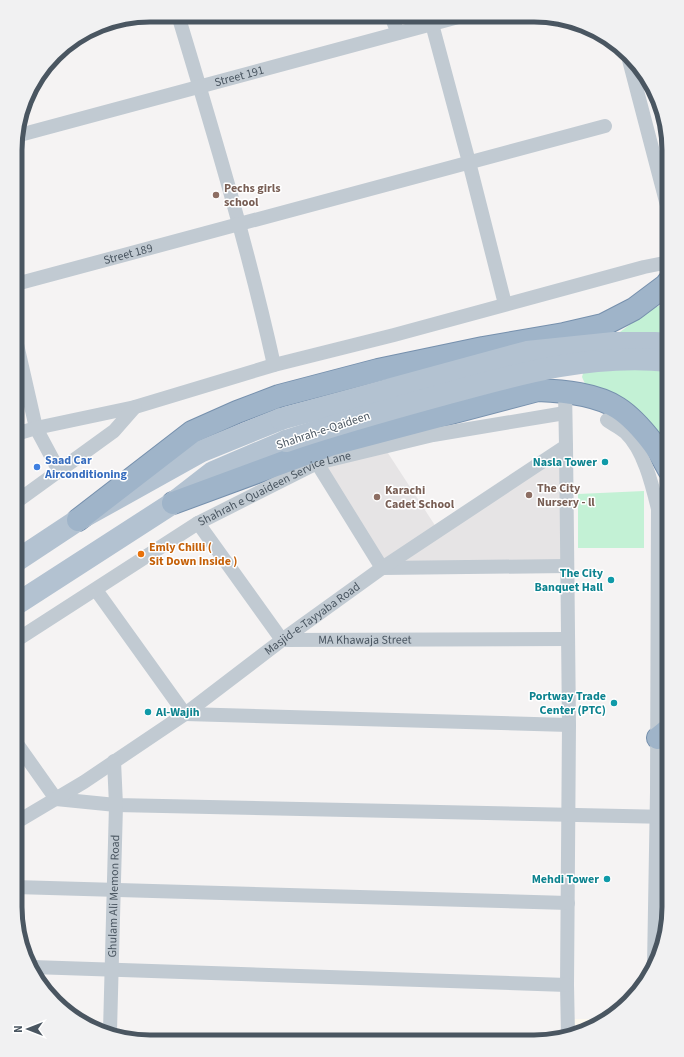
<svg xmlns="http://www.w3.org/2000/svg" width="684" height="1057" font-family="'Source Sans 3',sans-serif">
  <rect width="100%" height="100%" fill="#f5f3f3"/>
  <!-- commercial -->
  <g fill="#fdf9ef">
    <path d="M395,16H422L397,22Z"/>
    <path d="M568,1019H603L586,1032L568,1035Z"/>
  </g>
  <!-- education -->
  <path fill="#e6e4e5" d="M566,446L567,566L382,568L317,463L384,447L438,530Z"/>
  <!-- green -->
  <g fill="#c3f1d5">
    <path d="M669,301V448L586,386L582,377L588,356L648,311Z"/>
    <path d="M644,491V548H578V494Z"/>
  </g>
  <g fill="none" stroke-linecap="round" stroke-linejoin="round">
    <defs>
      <g id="trunk">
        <path d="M173,503L333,444L538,390C564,391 596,394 618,408C632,417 643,430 653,443C659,451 664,461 669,470"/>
        <path d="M78,520L192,432L237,412L279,396L378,370L483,348L564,334L603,325L634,309L666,285L669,281"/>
        <path d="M658,738L669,729"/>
      </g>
    </defs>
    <!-- trunk casing -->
    <use href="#trunk" stroke="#7690ad" stroke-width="24"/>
    <!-- minor -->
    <g stroke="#c1cad2" stroke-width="14">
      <path d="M178,15C213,131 248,247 274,365"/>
      <path d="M391,16L398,33"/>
      <path d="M432,24L469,162L505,304"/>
      <path d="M629,60L669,213"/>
      <path id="s1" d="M16,136L462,16"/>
      <path id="s2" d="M16,284L605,126"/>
      <path d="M16,340L36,428L59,471"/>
      <path d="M607,420C612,424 619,427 625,432C644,450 652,484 658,509L657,792L654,966"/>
      <path d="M16,434L36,428L135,407L274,365L394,335L644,267L669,262"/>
      <path d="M566,446L569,725L567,985L568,1035"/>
      <path d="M317,463L382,568L567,566"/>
      <path d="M16,502L114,431L135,407"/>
      <path id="s3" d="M198,523L282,640L568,639"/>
      <path d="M96,590L185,714L569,725"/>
      <path id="s4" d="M15,641L198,523L317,463L433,435L565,413"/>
      <path d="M15,741L56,799L116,805L669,817"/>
      <path id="s5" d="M15,823L84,782L185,714L282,640L382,568L566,446L565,391"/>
      <path d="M15,887L568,903"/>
      <path d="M32,967L567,985"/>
      <path id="s6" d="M110,1031L116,805L114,761"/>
    </g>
    <!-- primary -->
    <g stroke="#b3c2d1" stroke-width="22">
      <path d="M16,561L78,520L202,451L281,419"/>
      <path d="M15,605L173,503L213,472L286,441"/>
    </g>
    <!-- trunk -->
    <use href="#trunk" stroke="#9fb4c9" stroke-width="22"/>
    <!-- primary-bridge -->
    <g stroke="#b3c2d1" stroke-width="22">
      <path d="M281,419L527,352L614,343H655L669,344"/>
      <path d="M286,441C340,423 394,408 449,393C521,373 593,353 669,361"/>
    </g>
  </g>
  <!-- markers -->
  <g fill="#8d6e63" stroke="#fff" stroke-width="1.5">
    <circle cx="216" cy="195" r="4"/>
    <circle cx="529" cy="495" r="4"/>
    <circle cx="377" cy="497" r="4"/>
  </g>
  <g fill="#0f9aa8" stroke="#fff" stroke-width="1.5">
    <circle cx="605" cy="462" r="4"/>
    <circle cx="611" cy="580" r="4"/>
    <circle cx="614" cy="703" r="4"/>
    <circle cx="148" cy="712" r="4"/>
    <circle cx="607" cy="879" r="4"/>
  </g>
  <circle fill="#3f7fe0" stroke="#fff" stroke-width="1.5" cx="37" cy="467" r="4"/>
  <circle fill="#e8710a" stroke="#fff" stroke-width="1.5" cx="141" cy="554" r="4"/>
  <g text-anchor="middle" stroke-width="3" stroke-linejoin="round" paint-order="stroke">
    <!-- street labels -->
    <g font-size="12" fill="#4a5661" stroke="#fff">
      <text dy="4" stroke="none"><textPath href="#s1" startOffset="231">Street 191</textPath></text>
      <text dy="4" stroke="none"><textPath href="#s2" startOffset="116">Street 189</textPath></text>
      <text transform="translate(323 430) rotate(-18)" y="4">Shahrah-e-Qaideen</text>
      <text dy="4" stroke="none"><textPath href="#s4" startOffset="302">Shahrah e Quaideen Service Lane</textPath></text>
      <text dy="4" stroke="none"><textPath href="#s5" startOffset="361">Masjid-e-Tayyaba Road</textPath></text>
      <text dy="4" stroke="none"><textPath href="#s3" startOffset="227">MA Khawaja Street</textPath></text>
      <text dy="4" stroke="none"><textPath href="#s6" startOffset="135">Ghulam Ali Memon Road</textPath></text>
    </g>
    <!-- education labels -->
    <g font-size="12" font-weight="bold" fill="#785e54" stroke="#fff" text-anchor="start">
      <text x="224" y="192">Pechs girls<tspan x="224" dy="14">school</tspan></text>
      <text x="537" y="492">The City<tspan x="537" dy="14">Nursery - ll</tspan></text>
      <text x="385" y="494">Karachi<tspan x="385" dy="14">Cadet School</tspan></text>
    </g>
    <!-- shop labels -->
    <g font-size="12" font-weight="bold" fill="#366cbe" stroke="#fff" text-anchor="start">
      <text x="45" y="464">Saad Car<tspan x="45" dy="14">Airconditioning</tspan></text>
    </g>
    <!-- culture labels -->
    <g font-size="12" font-weight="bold" fill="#0d838f" stroke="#fff" text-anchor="end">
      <text x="597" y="466">Nasla Tower</text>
      <text x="603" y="577">The City<tspan x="603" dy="14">Banquet Hall</tspan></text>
      <text x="606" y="700">Portway Trade<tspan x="606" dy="14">Center (PTC)</tspan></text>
      <text x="156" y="716" text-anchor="start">Al-Wajih</text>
      <text x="599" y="883">Mehdi Tower</text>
    </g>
    <!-- food labels -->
    <g font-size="12" font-weight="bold" fill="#c56008" stroke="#fff" text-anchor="start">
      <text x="149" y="551">Emly Chilli (<tspan x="149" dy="14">Sit Down Inside )</tspan></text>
    </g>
  </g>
  <!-- crop -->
  <path d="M0 0H684V1057H0ZM150 22H534A128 128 0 0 1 662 150V907A128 128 0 0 1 534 1035H150A128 128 0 0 1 22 907V150A128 128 0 0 1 150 22Z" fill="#f1f1f2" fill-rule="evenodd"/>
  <path fill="none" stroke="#4a5661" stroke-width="5" d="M150 22H534A128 128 0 0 1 662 150V907A128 128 0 0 1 534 1035H150A128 128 0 0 1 22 907V150A128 128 0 0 1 150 22Z"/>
  <!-- north arrow -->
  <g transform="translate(28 1029) rotate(270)" stroke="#ffffff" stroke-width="3" paint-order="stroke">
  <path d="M0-3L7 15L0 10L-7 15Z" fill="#4a5661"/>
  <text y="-6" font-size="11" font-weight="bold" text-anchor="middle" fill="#4a5661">N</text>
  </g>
</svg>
